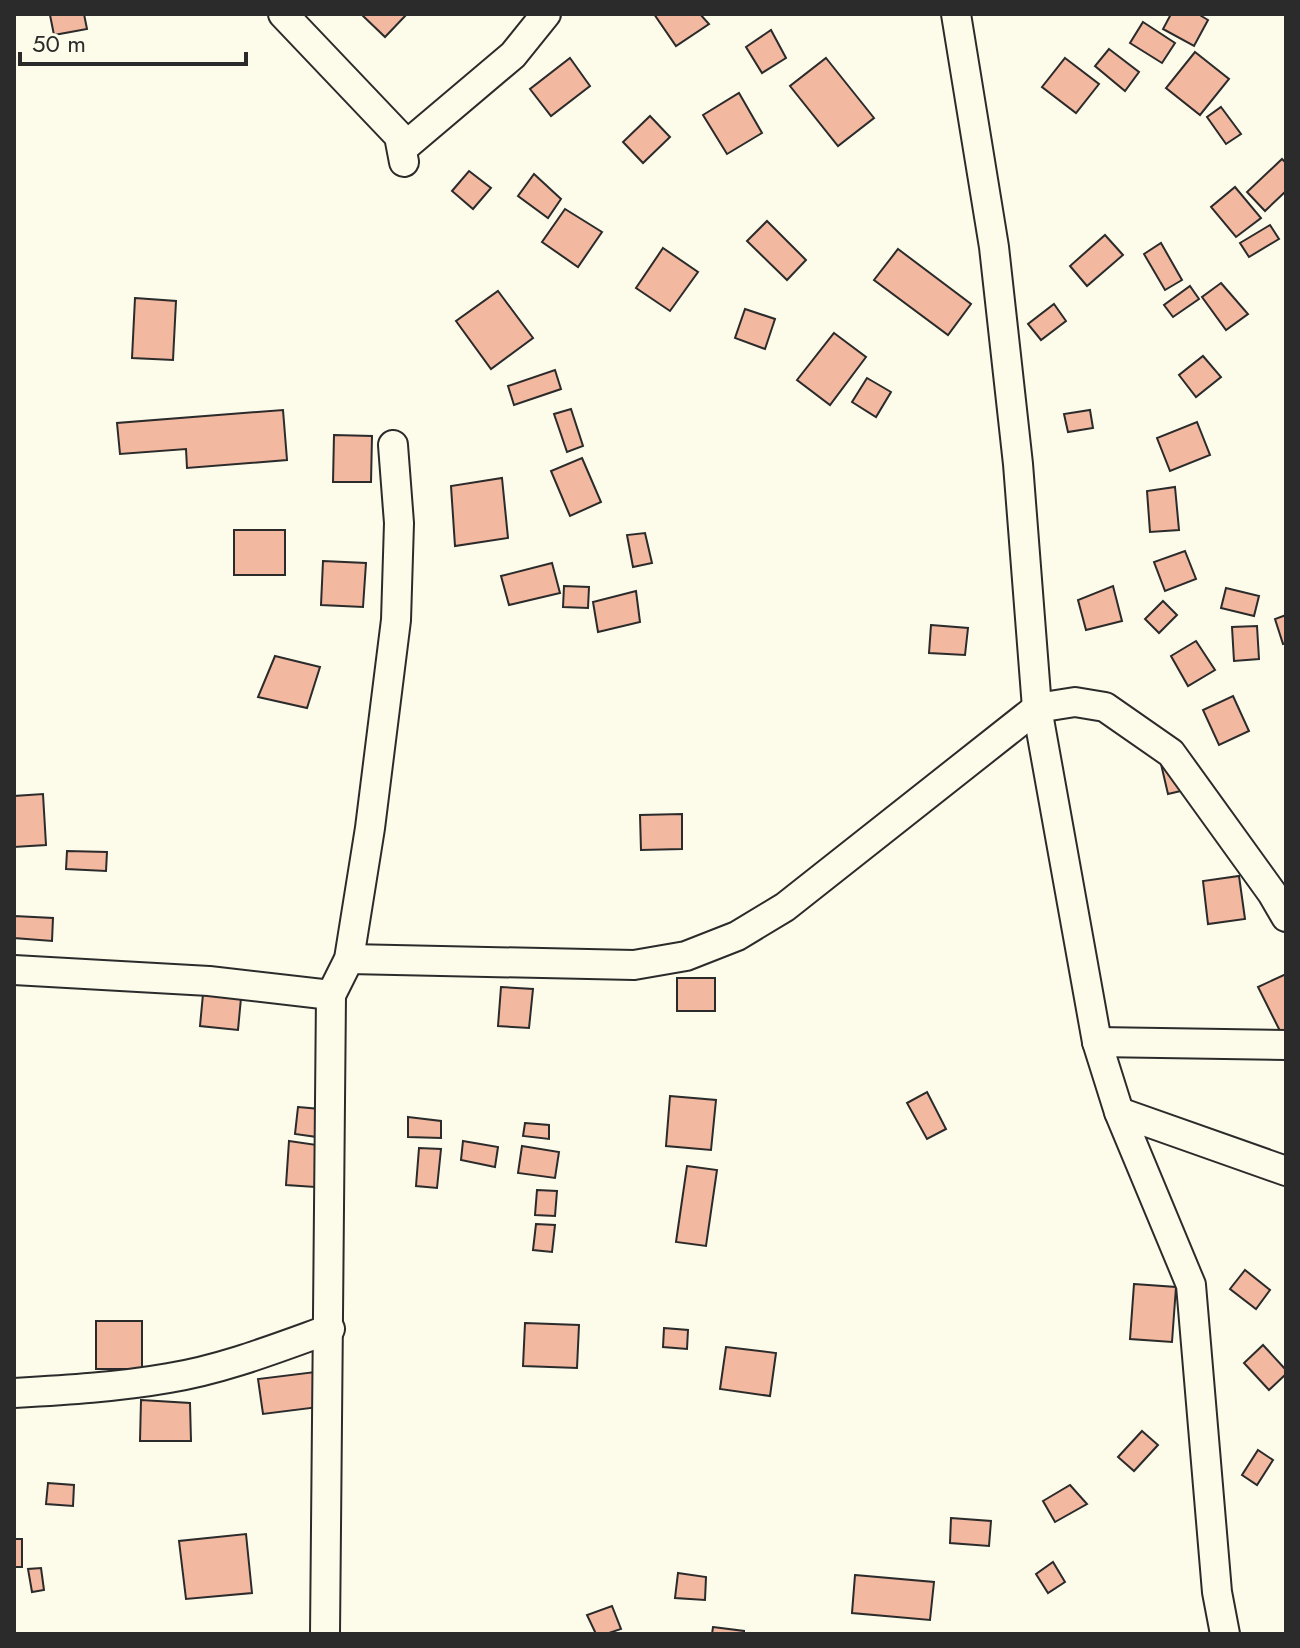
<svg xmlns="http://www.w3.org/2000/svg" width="1300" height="1648" font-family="Jost,sans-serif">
  <rect width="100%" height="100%" fill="#fdfbea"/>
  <!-- building -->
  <g fill="#f2b8a0" stroke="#2b2b2b" stroke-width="2">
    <path d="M84,14L87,29L54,35L50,15Z"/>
    <path d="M361,14H407L385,37Z"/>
    <path d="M654,14H700L709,24L676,46Z"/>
    <path d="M1171,14H1198L1208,20L1194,46L1163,29Z"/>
    <path d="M1143,22L1175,43L1162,63L1130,43Z"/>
    <path d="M771,30L786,58L762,73L746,47Z"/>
    <path d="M1109,49L1139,72L1125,91L1095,66Z"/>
    <path d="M1195,52L1229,79L1200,115L1166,88Z"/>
    <path d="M570,58L590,86L551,116L530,89Z"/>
    <path d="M826,58L874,118L838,146L790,86Z"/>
    <path d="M1065,58L1099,84L1076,113L1042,87Z"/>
    <path d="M739,93L762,133L727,154L703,115Z"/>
    <path d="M1221,107L1241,134L1226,144L1207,117Z"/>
    <path d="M650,116L670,137L643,163L623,142Z"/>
    <path d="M1282,159L1286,163V191L1265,211L1247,192Z"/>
    <path d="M469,171L491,188L473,209L452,191Z"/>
    <path d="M534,174L561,199L548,218L518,196Z"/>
    <path d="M1235,187L1261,218L1236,237L1211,207Z"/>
    <path d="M565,209L602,232L578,267L542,242Z"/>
    <path d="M767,221L806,260L787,280L747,241Z"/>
    <path d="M1270,225L1279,239L1249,257L1240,243Z"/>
    <path d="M1105,235L1123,255L1087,286L1070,266Z"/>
    <path d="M1161,243L1182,280L1165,290L1144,254Z"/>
    <path d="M663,248L698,272L670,311L636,288Z"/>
    <path d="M898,249L971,304L948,335L874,280Z"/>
    <path d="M1221,283L1248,314L1226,330L1202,297Z"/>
    <path d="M1190,286L1199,299L1173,317L1164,305Z"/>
    <path d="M498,291L533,338L491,369L456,321Z"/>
    <path d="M135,298L176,301L173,360L132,358Z"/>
    <path d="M1054,304L1066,321L1041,340L1028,324Z"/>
    <path d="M745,309L775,319L765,349L735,338Z"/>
    <path d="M834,333L866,357L830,405L797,380Z"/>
    <path d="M1203,356L1221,377L1196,397L1179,375Z"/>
    <path d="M555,370L561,389L514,405L508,386Z"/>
    <path d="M867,378L891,392L876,417L852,402Z"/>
    <path d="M571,409L583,446L567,452L554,414Z"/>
    <path d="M283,410L287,460L187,468L186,449L120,454L117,423Z"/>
    <path d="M1090,410L1093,428L1068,432L1064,414Z"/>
    <path d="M1197,422L1210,455L1170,471L1157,438Z"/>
    <path d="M334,435L372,436L371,482H333Z"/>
    <path d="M582,458L601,502L570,516L551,471Z"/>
    <path d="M502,478L508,538L455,546L451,486Z"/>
    <path d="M1175,487L1179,530L1150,532L1147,491Z"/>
    <rect x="234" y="530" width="51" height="45"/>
    <path d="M645,533L652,563L633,567L627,535Z"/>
    <path d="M1185,551L1196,579L1165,591L1154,562Z"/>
    <path d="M323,561L366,563L363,607L321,605Z"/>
    <path d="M552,563L560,593L509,605L501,576Z"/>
    <path d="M564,586L589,587L588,608L563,607Z"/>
    <path d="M1113,586L1122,621L1086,630L1078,600Z"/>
    <path d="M1226,588L1259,596L1254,616L1221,608Z"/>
    <path d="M636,591L640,622L598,632L593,602Z"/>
    <path d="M1163,601L1177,615L1159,633L1145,619Z"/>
    <path d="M1286,615V643L1283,644L1275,619Z"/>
    <path d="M931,625L968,628L965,655L929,653Z"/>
    <path d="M1257,626L1259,659L1234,661L1232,627Z"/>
    <path d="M1196,641L1215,670L1188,686L1171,656Z"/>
    <path d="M275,656L320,667L307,708L258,697Z"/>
    <path d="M1233,696L1249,731L1219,745L1203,710Z"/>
    <path d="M1177,759L1185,790L1168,794L1161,764Z"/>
    <path d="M43,794L46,845L14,847V796Z"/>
    <path d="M682,814V849L641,850L640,815Z"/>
    <path d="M67,851L107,852L106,871L66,869Z"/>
    <path d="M1239,876L1245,919L1208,924L1203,881Z"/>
    <path d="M14,916L53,918L52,941L14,938Z"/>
    <path d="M1286,974V1031L1281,1033L1258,987Z"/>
    <rect x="677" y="978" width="38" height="33"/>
    <path d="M501,987L533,989L529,1028L498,1026Z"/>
    <path d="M203,994L241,998L238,1030L200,1026Z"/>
    <path d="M927,1092L946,1129L927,1139L907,1103Z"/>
    <path d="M670,1096L716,1100L711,1150L666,1146Z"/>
    <path d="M298,1107L320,1109L317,1137L295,1134Z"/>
    <path d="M408,1117L441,1121V1138L408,1137Z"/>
    <path d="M525,1123L549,1125V1139L523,1136Z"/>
    <path d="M289,1141L317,1145L315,1187L286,1185Z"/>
    <path d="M463,1141L498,1147L495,1167L461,1160Z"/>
    <path d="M522,1146L559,1152L555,1178L518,1173Z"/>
    <path d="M419,1148L441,1149L437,1188L416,1186Z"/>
    <path d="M687,1166L717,1170L706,1246L676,1242Z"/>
    <path d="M537,1190L557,1191L555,1216L535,1215Z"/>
    <path d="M536,1224L555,1225L552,1252L533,1250Z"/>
    <path d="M1245,1270L1270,1290L1256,1309L1230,1289Z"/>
    <path d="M1134,1284L1176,1287L1172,1342L1130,1339Z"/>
    <rect x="96" y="1321" width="46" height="48"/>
    <path d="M525,1323L579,1325L577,1368L523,1366Z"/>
    <path d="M664,1328L688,1330L687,1349L663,1347Z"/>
    <path d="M1263,1345L1286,1370V1374L1269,1390L1244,1363Z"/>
    <path d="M726,1347L776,1353L770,1396L720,1389Z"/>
    <path d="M315,1372L319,1407L263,1414L258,1379Z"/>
    <path d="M141,1400L190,1403L191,1441H140Z"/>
    <path d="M1142,1431L1158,1445L1134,1471L1118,1457Z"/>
    <path d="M1258,1450L1273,1460L1257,1485L1242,1475Z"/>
    <path d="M48,1483L74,1485L73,1506L46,1504Z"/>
    <path d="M1070,1485L1087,1504L1055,1522L1043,1501Z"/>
    <path d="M951,1518L991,1521L989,1546L950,1543Z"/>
    <path d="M246,1534L252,1593L186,1599L179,1541Z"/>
    <rect x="14" y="1539" width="8" height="28"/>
    <path d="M1053,1562L1065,1582L1048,1593L1036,1574Z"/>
    <path d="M41,1568L44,1590L32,1592L28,1569Z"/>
    <path d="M678,1573L706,1577L705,1600L675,1598Z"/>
    <path d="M855,1575L934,1582L930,1620L852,1613Z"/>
    <path d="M612,1606L621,1629L606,1634H596L587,1615Z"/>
    <path d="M713,1627L744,1631V1634H712Z"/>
  </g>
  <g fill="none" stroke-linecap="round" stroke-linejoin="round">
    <defs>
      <g id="street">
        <path d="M283,14L399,136L404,162"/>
        <path d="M956,14L994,247L1018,464L1037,708L1097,1042L1119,1112L1191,1285L1217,1592L1225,1634"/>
        <path d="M403,148L513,55L546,14"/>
        <path d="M349,959L634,965L686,956L737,936L785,907L1037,708L1075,702L1105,707L1171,753L1272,893L1286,917"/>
        <path d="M14,970L209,981L331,995"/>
        <path d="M1097,1042L1286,1045"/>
        <path d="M1119,1112L1286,1171"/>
        <path d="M14,1393C66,1390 118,1387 169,1378C224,1369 277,1348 330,1329"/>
        <path d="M325,1634L331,995L349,959L370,828L396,620L399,523L393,445"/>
      </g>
    </defs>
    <!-- street casing -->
    <use href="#street" stroke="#2b2b2b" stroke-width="32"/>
    <!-- street -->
    <use href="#street" stroke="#fdfbea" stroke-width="28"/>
  </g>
  <!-- border -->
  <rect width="1300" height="1648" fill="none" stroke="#2b2b2b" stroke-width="32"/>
  <!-- scale -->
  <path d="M20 52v12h226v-12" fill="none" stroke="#2b2b2b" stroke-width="4"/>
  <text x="32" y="52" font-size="24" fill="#2b2b2b" stroke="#fdfbea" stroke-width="6" paint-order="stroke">50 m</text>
</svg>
